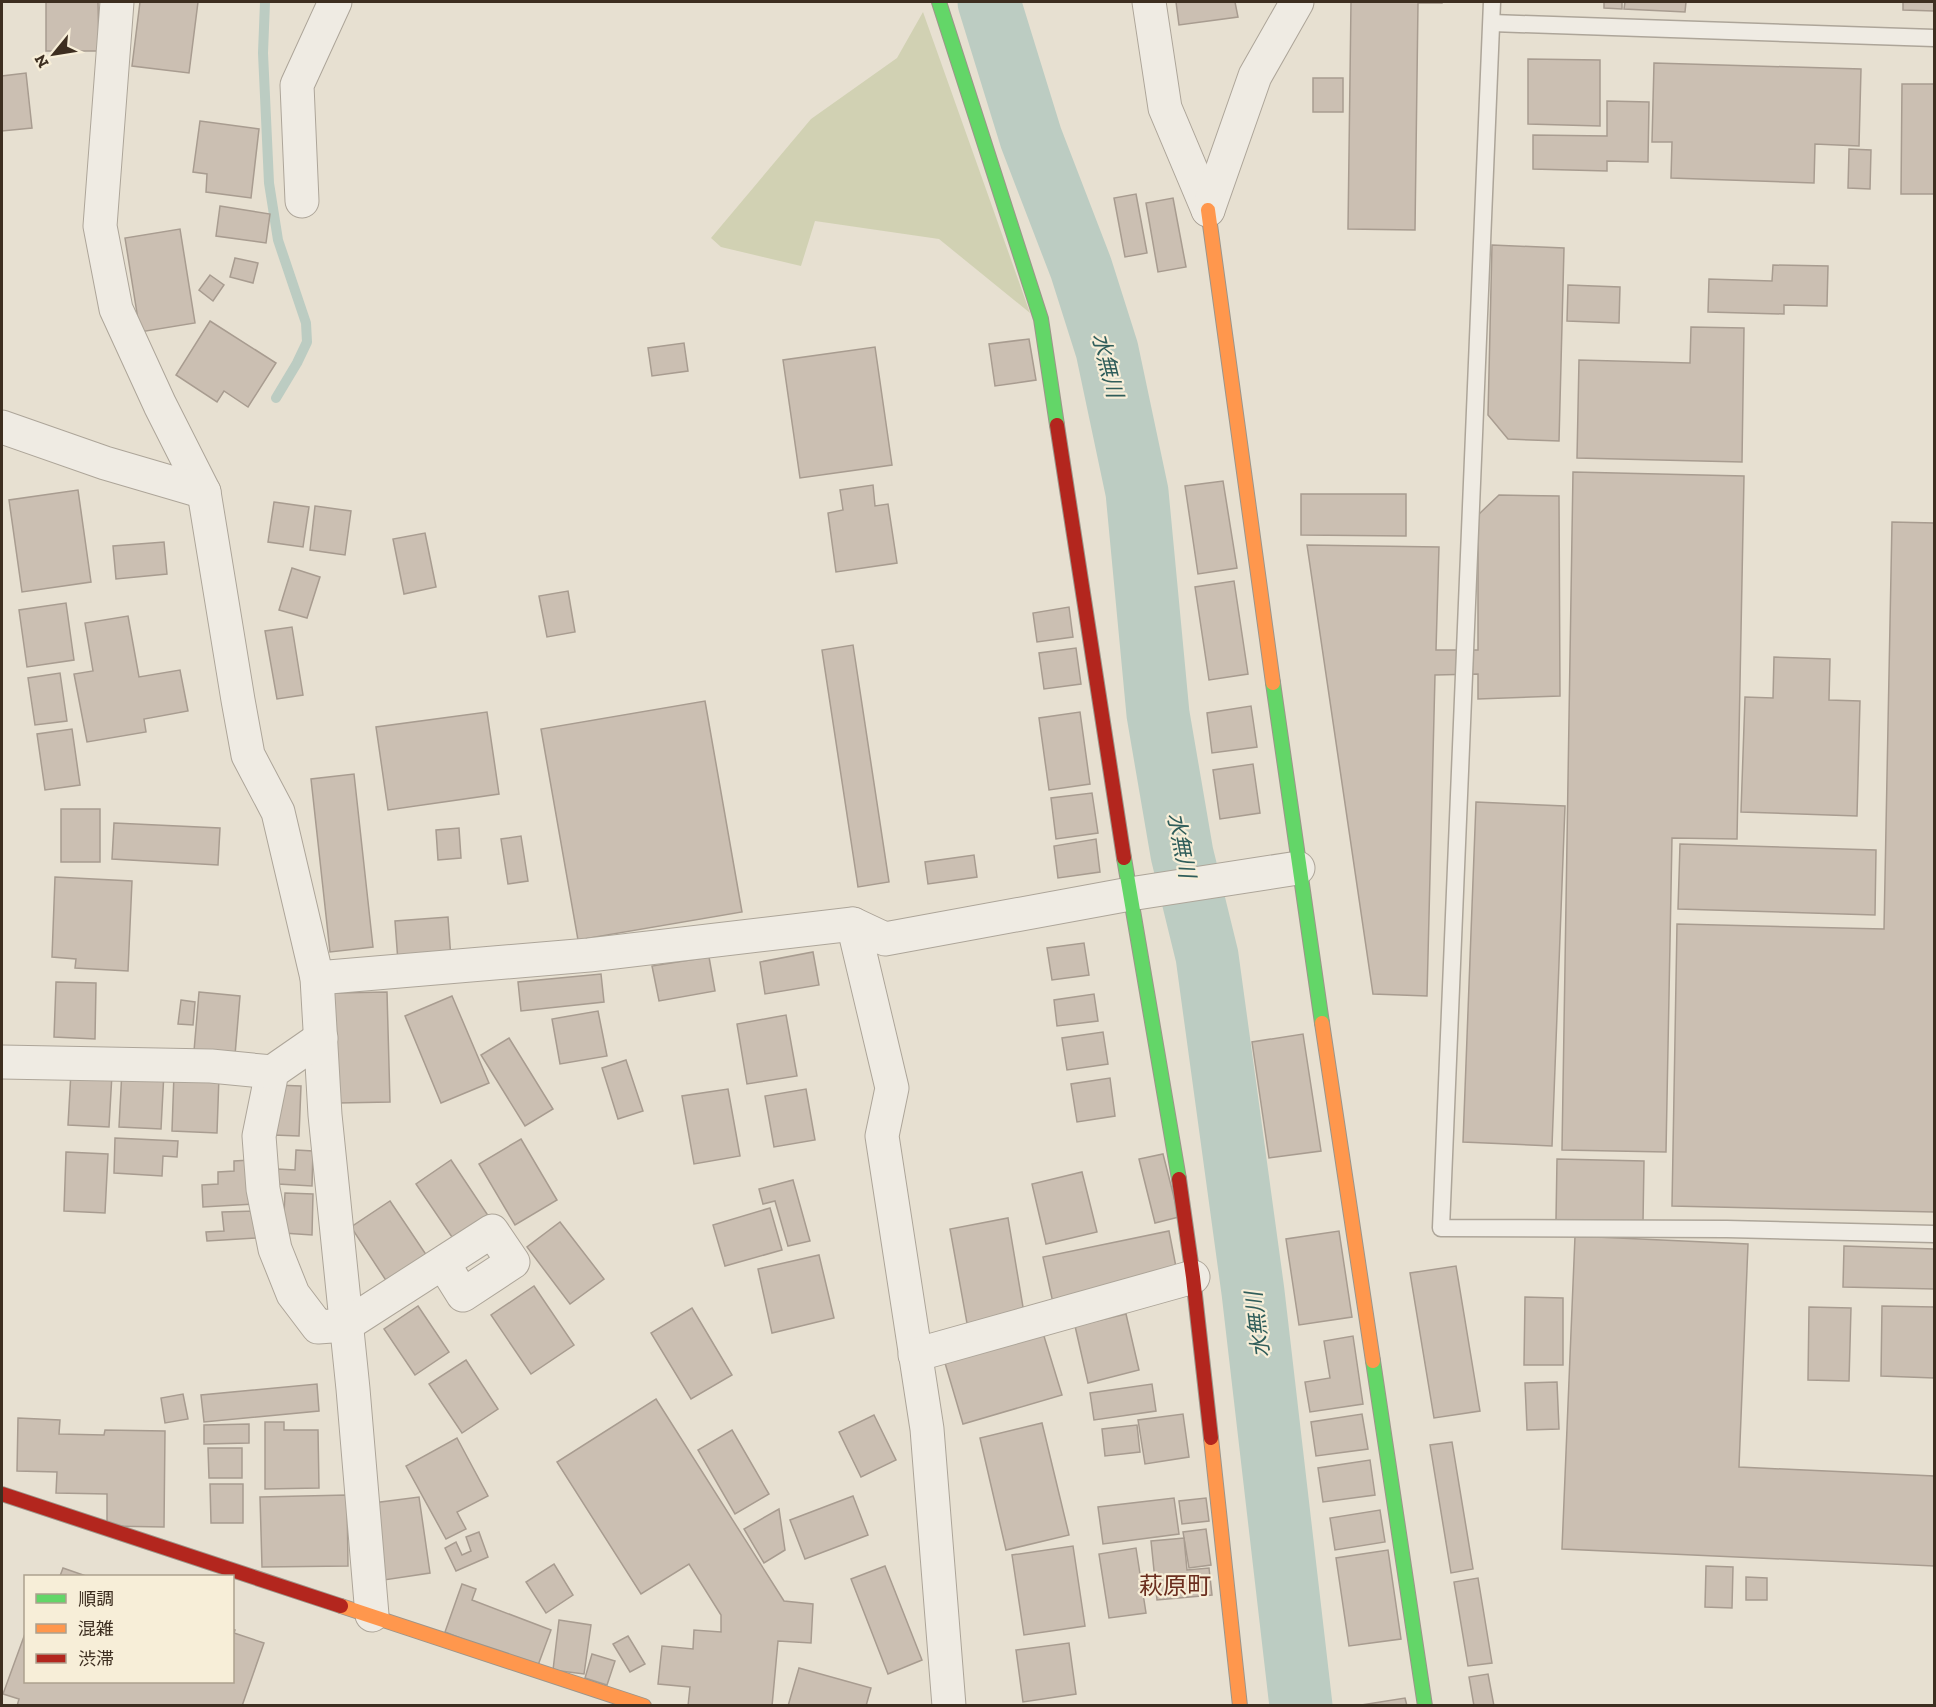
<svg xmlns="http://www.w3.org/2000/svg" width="1936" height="1707" font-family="'Zilla Slab','Noto Sans JP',serif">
  <rect width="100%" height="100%" fill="#e7e0d1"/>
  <!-- cemetery -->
  <path fill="#d1d1b3" d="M923,12L1030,313L939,239L815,221L801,266L721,247L711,238L811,119L897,58Z"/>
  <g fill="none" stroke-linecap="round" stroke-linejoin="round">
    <!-- stream -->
    <path stroke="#bcccc2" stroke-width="10" d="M265,2L263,53L269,183L278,240L306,323L307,342L297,363L276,398"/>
    <!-- river -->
    <path stroke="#bcccc2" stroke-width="63" d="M989,2L1031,138L1081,268L1107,350L1137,492L1158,714L1182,854L1207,956L1253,1292L1301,1706"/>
  </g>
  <!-- building -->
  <g fill="#cbbfb2" stroke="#a89c90" stroke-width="1.5">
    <path d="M46,2H98L99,51H46Z"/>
    <path d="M140,2H198L189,73L132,66Z"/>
    <path d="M1176,2H1235L1238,17L1179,25Z"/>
    <path d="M1351,2H1442V3H1418L1415,230L1348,229Z"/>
    <path d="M1604,2H1622V9L1604,8Z"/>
    <path d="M1625,2H1686L1685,12L1624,9Z"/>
    <path d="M1903,2H1934V11L1903,10Z"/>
    <path d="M1528,59L1600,60V126L1528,124Z"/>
    <path d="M1654,63L1861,69L1859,146L1815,144L1814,183L1671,178L1672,142H1652Z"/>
    <path d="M26,73L32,128L2,131V76Z"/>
    <rect x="1313" y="78" width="30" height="34"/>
    <path d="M1902,84H1934V194H1901Z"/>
    <path d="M1607,101L1649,102L1648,162L1607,161V171L1533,169V135L1607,136Z"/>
    <path d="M200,121L259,129L251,198L206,192L207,174L193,172Z"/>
    <path d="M1849,149L1871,150L1870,189L1848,188Z"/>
    <path d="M1136,194L1147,253L1125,257L1114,198Z"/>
    <path d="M1173,198L1186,267L1158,272L1146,203Z"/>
    <path d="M220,206L270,214L266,243L216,236Z"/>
    <path d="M180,229L195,323L140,332L125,238Z"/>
    <path d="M1492,245L1564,248L1559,441L1508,439L1488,415Z"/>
    <path d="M235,258L258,263L253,283L230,277Z"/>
    <path d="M1773,265L1828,266L1827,306L1784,305V314L1708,312L1709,279L1772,281Z"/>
    <path d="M210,275L224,285L213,301L199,290Z"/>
    <path d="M1568,285L1620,287L1619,323L1567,321Z"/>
    <path d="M210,321L276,363L248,407L224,391L217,402L176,375Z"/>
    <path d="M1691,327L1744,328L1742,462L1577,458L1579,360L1690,363Z"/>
    <path d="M1029,339L1036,380L995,386L989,344Z"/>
    <path d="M684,343L688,371L652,376L648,348Z"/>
    <path d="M875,347L892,465L800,478L783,360Z"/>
    <path d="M1573,472L1744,476L1737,839L1672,838L1666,1152L1562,1150Z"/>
    <path d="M1223,481L1237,568L1198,574L1185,486Z"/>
    <path d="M873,485L875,506L888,504L897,563L836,572L828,513L843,510L840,490Z"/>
    <path d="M78,490L91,582L22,592L9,500Z"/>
    <path d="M1301,494H1406V536L1301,535Z"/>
    <path d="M1499,495L1559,496L1560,696L1478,699V674L1435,675L1427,996L1373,994L1307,545L1439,547L1436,650H1478V515Z"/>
    <path d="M274,502L309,507L303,547L268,542Z"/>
    <path d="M315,506L351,511L345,555L310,550Z"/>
    <path d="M1892,522L1934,523V1212L1672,1206L1677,924L1884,929Z"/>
    <path d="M425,533L436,587L404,594L393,539Z"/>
    <path d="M164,542L167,574L116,579L113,546Z"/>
    <path d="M292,568L320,577L307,618L279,610Z"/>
    <path d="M1234,581L1248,674L1209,680L1195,587Z"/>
    <path d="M568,591L575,632L547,637L539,596Z"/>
    <path d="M66,603L74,660L27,667L19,610Z"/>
    <path d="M1069,607L1073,637L1037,642L1033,613Z"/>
    <path d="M128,616L139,677L180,670L188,711L144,719L146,732L87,742L74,674L93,671L85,623Z"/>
    <path d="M292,627L303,695L277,699L265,631Z"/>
    <path d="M853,645L889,882L858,887L822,650Z"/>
    <path d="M1076,648L1081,684L1044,689L1039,653Z"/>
    <path d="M1774,657L1830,659L1829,700L1860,701L1857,816L1741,812L1745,697L1773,698Z"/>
    <path d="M60,673L67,721L35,725L28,678Z"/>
    <path d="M705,701L742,912L578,940L541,729Z"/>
    <path d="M1251,706L1257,747L1212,753L1207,713Z"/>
    <path d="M487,712L499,794L388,810L376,727Z"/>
    <path d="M1080,712L1090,784L1049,790L1039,718Z"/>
    <path d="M72,729L80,785L45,790L37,734Z"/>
    <path d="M1253,764L1260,813L1220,819L1213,770Z"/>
    <path d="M354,774L373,947L330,952L311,779Z"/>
    <path d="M1092,793L1098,833L1056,839L1051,798Z"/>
    <path d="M1476,802L1565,806L1552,1146L1463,1142Z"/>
    <rect x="61" y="809" width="39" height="53"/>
    <path d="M114,823L220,828L218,865L112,859Z"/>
    <path d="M459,828L461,858L438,860L436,830Z"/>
    <path d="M521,836L528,881L508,884L501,839Z"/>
    <path d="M1096,839L1100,872L1058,878L1054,846Z"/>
    <path d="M1680,844L1876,850L1875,915L1678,909Z"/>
    <path d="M974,855L977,877L928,884L925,862Z"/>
    <path d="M55,877L132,881L128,971L75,968L76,959L52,957Z"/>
    <path d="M448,917L451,959L398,962L395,921Z"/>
    <path d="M1084,943L1089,975L1052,980L1047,948Z"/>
    <path d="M813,952L819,985L765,994L760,962Z"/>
    <path d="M709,957L715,991L659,1001L652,966Z"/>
    <path d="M601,974L604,1002L521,1011L518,982Z"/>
    <path d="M56,982L96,983L95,1039L54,1037Z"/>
    <path d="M199,992L240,996L235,1055L194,1051Z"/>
    <path d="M387,992L390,1102L338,1103L334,993Z"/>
    <path d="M1094,994L1098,1021L1057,1026L1054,1000Z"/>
    <path d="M452,996L489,1083L441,1103L405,1016Z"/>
    <path d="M181,1000L195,1002L193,1025L178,1024Z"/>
    <path d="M598,1011L607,1056L560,1064L552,1019Z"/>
    <path d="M786,1015L797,1076L747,1084L737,1024Z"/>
    <path d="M1103,1032L1108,1064L1067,1070L1062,1038Z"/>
    <path d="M1303,1034L1321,1151L1269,1158L1252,1042Z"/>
    <path d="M509,1038L553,1109L525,1126L481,1055Z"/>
    <path d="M626,1060L643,1111L618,1119L602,1068Z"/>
    <path d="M122,1070L164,1072L161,1129L119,1127Z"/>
    <path d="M71,1072L112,1074L109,1127L68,1125Z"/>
    <path d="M174,1074L219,1076L217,1133L172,1131Z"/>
    <path d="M1110,1078L1115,1116L1077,1122L1071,1084Z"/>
    <path d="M275,1085L301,1086L299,1136L273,1135Z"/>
    <path d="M728,1089L740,1156L694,1164L682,1096Z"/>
    <path d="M806,1089L815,1140L774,1147L765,1096Z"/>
    <path d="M115,1138L178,1141L177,1157L163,1156L162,1176L114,1173Z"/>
    <path d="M521,1139L557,1200L515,1225L479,1164Z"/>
    <path d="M296,1150L313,1151L312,1186L278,1184V1169L295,1170Z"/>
    <path d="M66,1152L108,1154L105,1213L64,1211Z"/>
    <path d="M1163,1154L1179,1217L1155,1223L1139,1159Z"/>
    <path d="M1557,1159L1644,1161L1643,1222L1556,1220Z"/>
    <path d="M251,1160L254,1204L203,1207L202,1185L218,1184V1172L234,1171V1161Z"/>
    <path d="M451,1160L489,1217L454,1240L416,1184Z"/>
    <path d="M1082,1172L1097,1232L1046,1244L1032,1184Z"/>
    <path d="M793,1180L810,1241L788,1246L775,1201L763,1204L759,1189Z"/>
    <path d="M285,1193L313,1194L312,1235L283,1233Z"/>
    <path d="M390,1201L429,1259L389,1285L351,1227Z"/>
    <path d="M770,1208L782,1250L725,1266L713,1225Z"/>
    <path d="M255,1211L256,1238L207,1241L206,1232L224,1231L222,1212Z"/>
    <path d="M1008,1218L1025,1319L968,1329L950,1229Z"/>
    <path d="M560,1222L604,1279L570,1304L527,1247Z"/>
    <path d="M1169,1231L1176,1267L1053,1303L1043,1257Z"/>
    <path d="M1339,1231L1352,1317L1299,1325L1286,1239Z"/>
    <path d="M1575,1236L1748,1244L1739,1467L1934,1476V1566L1562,1549Z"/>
    <path d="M1844,1246L1934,1249V1289L1843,1287Z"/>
    <path d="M819,1255L834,1318L772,1333L758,1269Z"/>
    <path d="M1456,1266L1480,1411L1434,1418L1410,1273Z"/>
    <path d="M534,1286L574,1345L531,1374L491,1315Z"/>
    <path d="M1525,1297L1563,1298V1365H1524Z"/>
    <path d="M418,1306L449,1352L415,1375L384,1329Z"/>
    <path d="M1882,1306L1934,1307V1378L1881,1376Z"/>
    <path d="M1809,1307L1851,1308L1849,1381L1808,1380Z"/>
    <path d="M692,1308L732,1375L691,1399L651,1333Z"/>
    <path d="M1126,1314L1139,1370L1088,1383L1075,1326Z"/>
    <path d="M1043,1333L1062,1395L963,1424L945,1363Z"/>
    <path d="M1353,1336L1363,1404L1310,1412L1305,1382L1330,1378L1324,1341Z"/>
    <path d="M466,1360L498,1409L462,1433L429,1384Z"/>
    <path d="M1557,1382L1559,1429L1527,1430L1525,1383Z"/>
    <path d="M317,1384L319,1411L204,1422L201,1395Z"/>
    <path d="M1152,1384L1156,1411L1094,1420L1090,1393Z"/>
    <path d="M183,1394L188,1419L165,1423L161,1398Z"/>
    <path d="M656,1399L784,1601L813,1604L811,1643L778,1641L772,1706H688L690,1687L658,1684L662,1646L693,1649L694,1630L721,1632V1615L689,1564L641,1594L557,1462Z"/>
    <path d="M1183,1414L1189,1457L1145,1464L1138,1420Z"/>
    <path d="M1362,1414L1368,1449L1316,1456L1311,1422Z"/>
    <path d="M874,1415L896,1460L861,1477L839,1432Z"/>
    <path d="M18,1418L60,1420L59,1434L104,1435L105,1430L165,1431L164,1527L107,1526V1494L56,1493L57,1472L17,1471Z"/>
    <path d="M265,1422H284V1430H318L319,1488L265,1489Z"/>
    <path d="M1042,1423L1069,1535L1006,1550L980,1438Z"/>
    <path d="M249,1424V1443L204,1444V1425Z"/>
    <path d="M1137,1425L1140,1452L1105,1456L1102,1429Z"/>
    <path d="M732,1430L769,1494L735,1514L698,1450Z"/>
    <path d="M457,1438L488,1496L457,1512L466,1529L446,1539L406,1466Z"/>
    <path d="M1452,1442L1473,1569L1451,1573L1430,1445Z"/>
    <path d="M208,1448H242V1478H209Z"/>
    <path d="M1370,1460L1375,1495L1323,1502L1318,1468Z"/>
    <path d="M210,1484H243V1523H211Z"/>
    <path d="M347,1495L348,1566L262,1567L260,1497Z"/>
    <path d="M853,1496L868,1535L805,1559L790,1520Z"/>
    <path d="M419,1497L430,1573L384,1580L373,1503Z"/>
    <path d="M1174,1498L1179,1534L1103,1544L1098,1507Z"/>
    <path d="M1206,1498L1209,1521L1182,1524L1179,1501Z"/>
    <path d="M779,1509L785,1550L764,1563L744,1529Z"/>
    <path d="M1380,1510L1385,1542L1335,1550L1330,1518Z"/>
    <path d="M1206,1529L1211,1565L1189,1568L1183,1532Z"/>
    <path d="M479,1532L488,1557L456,1571L445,1548L456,1542L462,1555L471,1551L466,1537Z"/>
    <path d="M1184,1538L1187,1570L1209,1568L1212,1595L1157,1600L1151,1541Z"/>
    <path d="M1073,1546L1085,1626L1024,1635L1012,1555Z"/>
    <path d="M1136,1548L1146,1613L1109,1618L1099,1554Z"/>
    <path d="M1388,1550L1401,1639L1349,1646L1336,1558Z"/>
    <path d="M554,1564L573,1595L546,1613L526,1582Z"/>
    <path d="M885,1566L922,1660L888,1674L851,1579Z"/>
    <path d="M1706,1566L1733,1567L1732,1608L1705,1607Z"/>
    <path d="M63,1568L86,1576H60Z"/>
    <path d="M1746,1577L1767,1578V1600H1746Z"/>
    <path d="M1478,1578L1492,1663L1468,1666L1454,1582Z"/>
    <path d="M462,1584L476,1589L472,1600L551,1630L537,1668L445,1632Z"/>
    <path d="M559,1620L591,1625L584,1674L553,1670Z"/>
    <path d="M232,1629L235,1630L234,1633L264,1643L242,1706H17L19,1699L3,1694L26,1631V1682H232Z"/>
    <path d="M628,1636L645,1664L630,1672L613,1644Z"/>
    <path d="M1069,1643L1076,1694L1023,1702L1016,1650Z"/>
    <path d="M592,1654L615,1661L607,1685L585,1678Z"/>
    <path d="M799,1668L871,1688L866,1706H788Z"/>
    <path d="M1488,1674L1494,1706H1474L1469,1677Z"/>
    <path d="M1405,1698L1407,1706H1355Z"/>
  </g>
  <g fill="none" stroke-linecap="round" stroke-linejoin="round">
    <defs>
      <g id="lane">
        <path d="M1492,2L1441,1228L1727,1229L1934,1234"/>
        <path d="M1492,23L1934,38"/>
      </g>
      <g id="street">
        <path d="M117,2L100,226L116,309L160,405L204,492L238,700L248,755L278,812L317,978L325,1115L353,1389L372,1615"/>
        <path d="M1149,2L1165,108L1208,210"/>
        <path d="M302,201L297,85L335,2"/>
        <path d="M1208,210L1255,76L1297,2"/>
        <path d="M2,427L105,463L204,492"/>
        <path d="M853,924L892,1088L882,1136L927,1429L949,1706"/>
        <path d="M317,978L589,955L853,924L885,939L1130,894L1298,868"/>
        <path d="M321,1038L272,1072L259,1136L263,1189L275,1249L293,1294L318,1327L346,1325L492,1231L513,1262L463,1295L443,1263"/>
        <path d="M2,1062L211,1066L272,1072"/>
        <path d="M915,1355L1193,1277"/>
      </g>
      <g id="fast">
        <path d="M939,2L1041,319L1057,425"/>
        <path d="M1273,683L1322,1023"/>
        <path d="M1124,858L1179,1179"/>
        <path d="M1373,1361L1425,1706"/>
      </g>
      <g id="slow">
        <path d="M1208,210L1273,683"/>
        <path d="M1322,1023L1373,1361"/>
        <path d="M1211,1438L1240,1706"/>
        <path d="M341,1606L644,1706"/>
      </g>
      <g id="jam">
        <path d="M1057,425L1124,858"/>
        <path d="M1179,1179L1193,1277L1211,1438"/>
        <path d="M2,1494L341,1606"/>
      </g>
    </defs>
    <!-- lane casing -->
    <use href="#lane" stroke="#ada599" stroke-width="19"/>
    <!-- street casing -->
    <use href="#street" stroke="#ada599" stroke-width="35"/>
    <!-- fast casing -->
    <use href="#fast" stroke="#9c958a" stroke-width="16"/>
    <!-- slow casing -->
    <use href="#slow" stroke="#9c958a" stroke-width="16"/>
    <!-- jam casing -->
    <use href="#jam" stroke="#9c958a" stroke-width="16"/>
    <!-- lane -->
    <use href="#lane" stroke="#efebe3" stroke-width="16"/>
    <!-- street -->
    <use href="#street" stroke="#efebe3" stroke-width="33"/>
    <!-- fast -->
    <use href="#fast" stroke="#63d668" stroke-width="14"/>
    <!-- slow -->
    <use href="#slow" stroke="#ff974d" stroke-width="14"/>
    <!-- jam -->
    <use href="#jam" stroke="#b3261e" stroke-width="14"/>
  </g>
  <g text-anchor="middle" stroke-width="4.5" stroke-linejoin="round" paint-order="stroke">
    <!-- water labels -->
    <g font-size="22" font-style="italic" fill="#2f5d5a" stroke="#f7eed8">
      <text transform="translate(1108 365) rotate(76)" y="8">水無川</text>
      <text transform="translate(1182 845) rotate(79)" y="8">水無川</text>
      <text transform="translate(1257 1325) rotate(-97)" y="8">水無川</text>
    </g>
    <!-- quarter labels -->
    <g font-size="24" fill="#6b2e1e" stroke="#f7eed8">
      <text x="1175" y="1594">萩原町</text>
    </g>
  </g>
  <!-- border -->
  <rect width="1936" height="1707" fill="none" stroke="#3d2e20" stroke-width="6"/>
  <!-- legend -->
  <rect x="24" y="1575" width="210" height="108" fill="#f7eed8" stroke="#ada18e" stroke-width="1.5"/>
  <rect x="36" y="1594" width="30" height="9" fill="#63d668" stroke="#ada18e" stroke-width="1.5"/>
  <text x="78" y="1605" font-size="18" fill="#3d2e20">順調</text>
  <rect x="36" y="1624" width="30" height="9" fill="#ff974d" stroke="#ada18e" stroke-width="1.5"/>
  <text x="78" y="1635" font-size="18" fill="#3d2e20">混雑</text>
  <rect x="36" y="1654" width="30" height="9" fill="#b3261e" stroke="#ada18e" stroke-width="1.5"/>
  <text x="78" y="1665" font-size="18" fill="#3d2e20">渋滞</text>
  <!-- north arrow -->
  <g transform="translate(54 54) rotate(240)" stroke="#f7eed8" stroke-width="4.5" paint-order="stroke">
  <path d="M0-4.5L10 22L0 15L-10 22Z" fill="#3d2e20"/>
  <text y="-9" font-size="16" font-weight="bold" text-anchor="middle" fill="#3d2e20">N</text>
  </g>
</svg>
